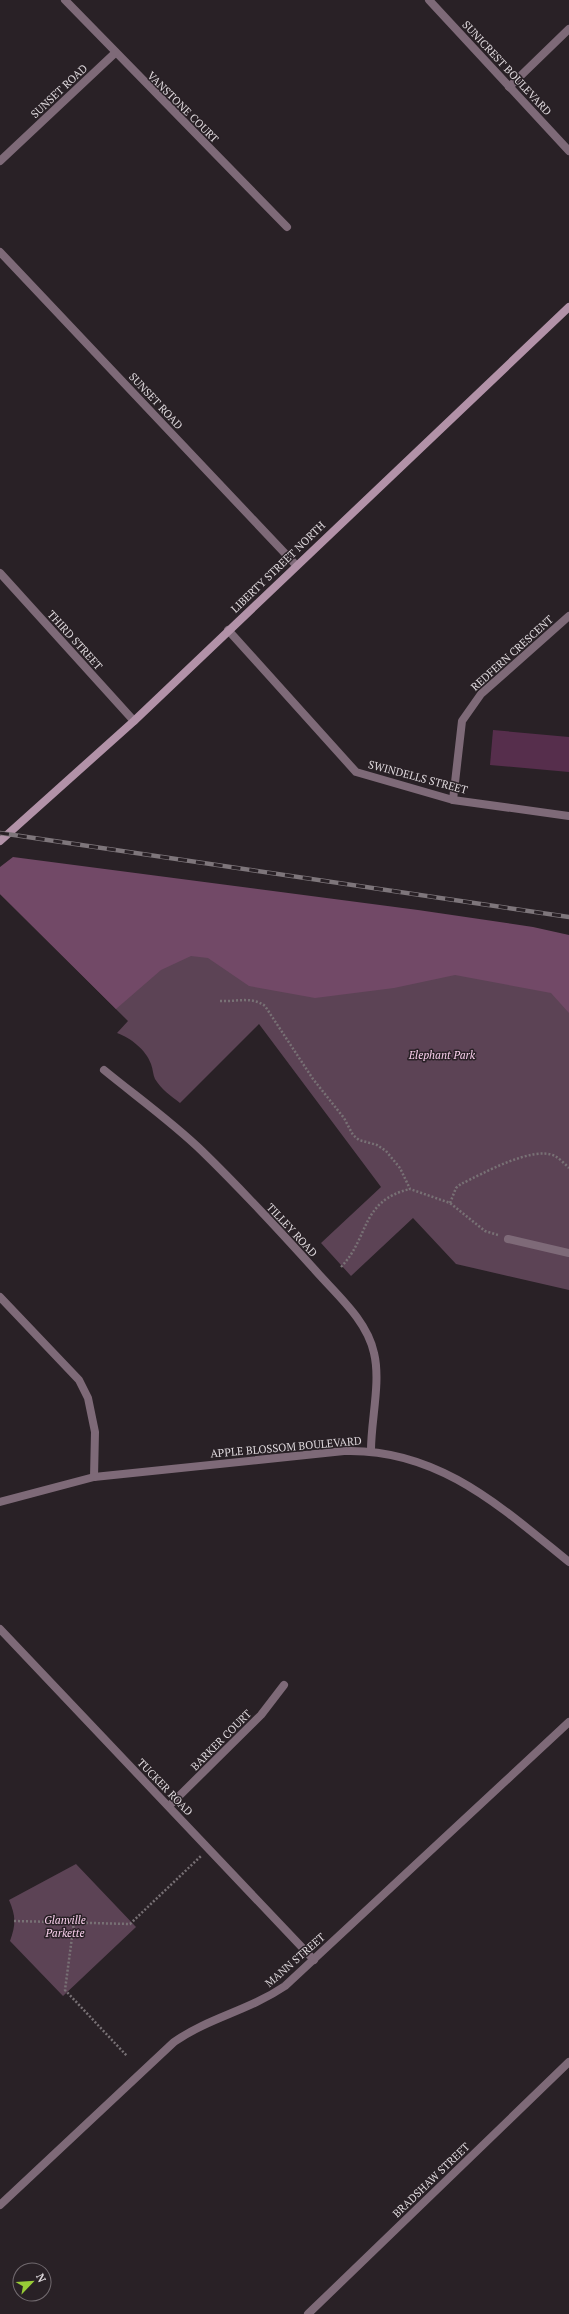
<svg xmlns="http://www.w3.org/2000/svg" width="569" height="2314" font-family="'PT Serif',serif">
  <rect width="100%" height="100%" fill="#292126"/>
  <!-- green -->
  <g fill="#5c4355">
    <path d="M0,867L569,947V1290L456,1264L413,1218L351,1276L321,1243L381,1187L259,1024L180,1103C171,1096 161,1089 155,1079C153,1075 153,1069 151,1064C146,1050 131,1038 117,1033L128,1021L0,894Z"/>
    <path d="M76,1864L136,1927L63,1996L10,1941C16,1925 16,1916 9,1900Z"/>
  </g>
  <!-- forest -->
  <path fill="#724967" d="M13,857L418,910L533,927L569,935V1013L551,993L455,975L394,988L315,998L249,986L208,958L191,956L161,970L116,1009L0,894V867Z"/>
  <!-- building -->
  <path fill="#562e4c" d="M493,730L569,737V772L490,765Z"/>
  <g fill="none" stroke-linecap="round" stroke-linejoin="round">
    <!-- path -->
    <g stroke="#787175" stroke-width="2.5" stroke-dasharray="2 2" stroke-linecap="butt">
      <path d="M220,1001C236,1002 252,996 265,1006L313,1079L344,1118L353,1135L359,1140L377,1145L386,1151L400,1168L410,1189L450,1203L485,1231L498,1235"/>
      <path d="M450,1203L456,1188L461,1184C482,1174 533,1145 555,1156C560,1159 565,1164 569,1168"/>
      <path d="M341,1267C370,1237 360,1201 410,1189"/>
      <path d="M14,1921L130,1924L201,1856"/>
      <path d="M74,1922L65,1990L127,2056"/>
    </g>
    <!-- service -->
    <g stroke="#7e6a78" stroke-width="8">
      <path d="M509,87L569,29"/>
      <path d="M508,1239L569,1253"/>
    </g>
    <!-- minor -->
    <g stroke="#7e6a78" stroke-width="8">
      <path d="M65,0L287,227"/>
      <path d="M429,0L569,151"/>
      <path d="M0,161L115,53"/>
      <path d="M0,252L296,565"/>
      <path d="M0,573L134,721"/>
      <path d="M228,630L356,772L453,800L569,816"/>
      <path d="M453,800L462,721L481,694L569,616"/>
      <path d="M104,1070C137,1097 172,1122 202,1151C241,1189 279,1230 315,1270C337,1295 367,1320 374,1353C381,1382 371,1420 371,1450"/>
      <path d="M0,1297L79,1380L88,1398L95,1432L94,1477"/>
      <path d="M0,1502L94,1477L344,1451C438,1448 501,1507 569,1562"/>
      <path d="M0,1629L314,1960"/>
      <path d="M169,1806L261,1715L284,1685"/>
      <path d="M0,2205L174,2042C210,2017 248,2011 285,1986L569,1722"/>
      <path d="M308,2314L569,2062"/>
    </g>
    <!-- secondary -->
    <path stroke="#b292a8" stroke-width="8" d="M0,841L134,721L569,307"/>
    <defs>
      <path id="rail" d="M0,833L569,917"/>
    </defs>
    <!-- rail casing -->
    <use href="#rail" stroke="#7e767b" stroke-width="4.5"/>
    <!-- rail -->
    <use href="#rail" stroke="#292126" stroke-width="3" stroke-dasharray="9" stroke-linecap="butt"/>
  </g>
  <g text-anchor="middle" stroke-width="3" stroke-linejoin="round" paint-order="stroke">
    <!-- street labels -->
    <g font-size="11" fill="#ded8dc" stroke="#292126">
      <text transform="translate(507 68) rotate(47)" y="4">SUNICREST BOULEVARD</text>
      <text transform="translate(59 91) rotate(-43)" y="4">SUNSET ROAD</text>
      <text transform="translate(183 107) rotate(45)" y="4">VANSTONE COURT</text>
      <text transform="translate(156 401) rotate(47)" y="4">SUNSET ROAD</text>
      <text transform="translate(278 567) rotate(-44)" y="4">LIBERTY STREET NORTH</text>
      <text transform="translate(75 640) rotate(48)" y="4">THIRD STREET</text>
      <text transform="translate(512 653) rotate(-42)" y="4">REDFERN CRESCENT</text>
      <text transform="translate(418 777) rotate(15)" y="4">SWINDELLS STREET</text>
      <text transform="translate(292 1230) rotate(47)" y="4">TILLEY ROAD</text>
      <text transform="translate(286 1447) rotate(-5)" y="4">APPLE BLOSSOM BOULEVARD</text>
      <text transform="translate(221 1740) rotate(-45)" y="4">BARKER COURT</text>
      <text transform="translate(165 1787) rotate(46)" y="4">TUCKER ROAD</text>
      <text transform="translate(295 1960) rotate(-41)" y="4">MANN STREET</text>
      <text transform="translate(431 2180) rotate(-44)" y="4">BRADSHAW STREET</text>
    </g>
    <!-- park labels -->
    <g font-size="11" font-style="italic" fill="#fad0ed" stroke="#292126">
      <text x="442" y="1059">Elephant Park</text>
      <text x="65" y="1924">Glanville<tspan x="65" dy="13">Parkette</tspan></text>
    </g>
  </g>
  <!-- north arrow -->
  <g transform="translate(32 2282) rotate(65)"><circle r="19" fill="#292126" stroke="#716a6f"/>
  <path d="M0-3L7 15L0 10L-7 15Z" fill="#98cb37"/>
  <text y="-6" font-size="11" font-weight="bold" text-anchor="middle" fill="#ded8dc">N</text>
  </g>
</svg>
